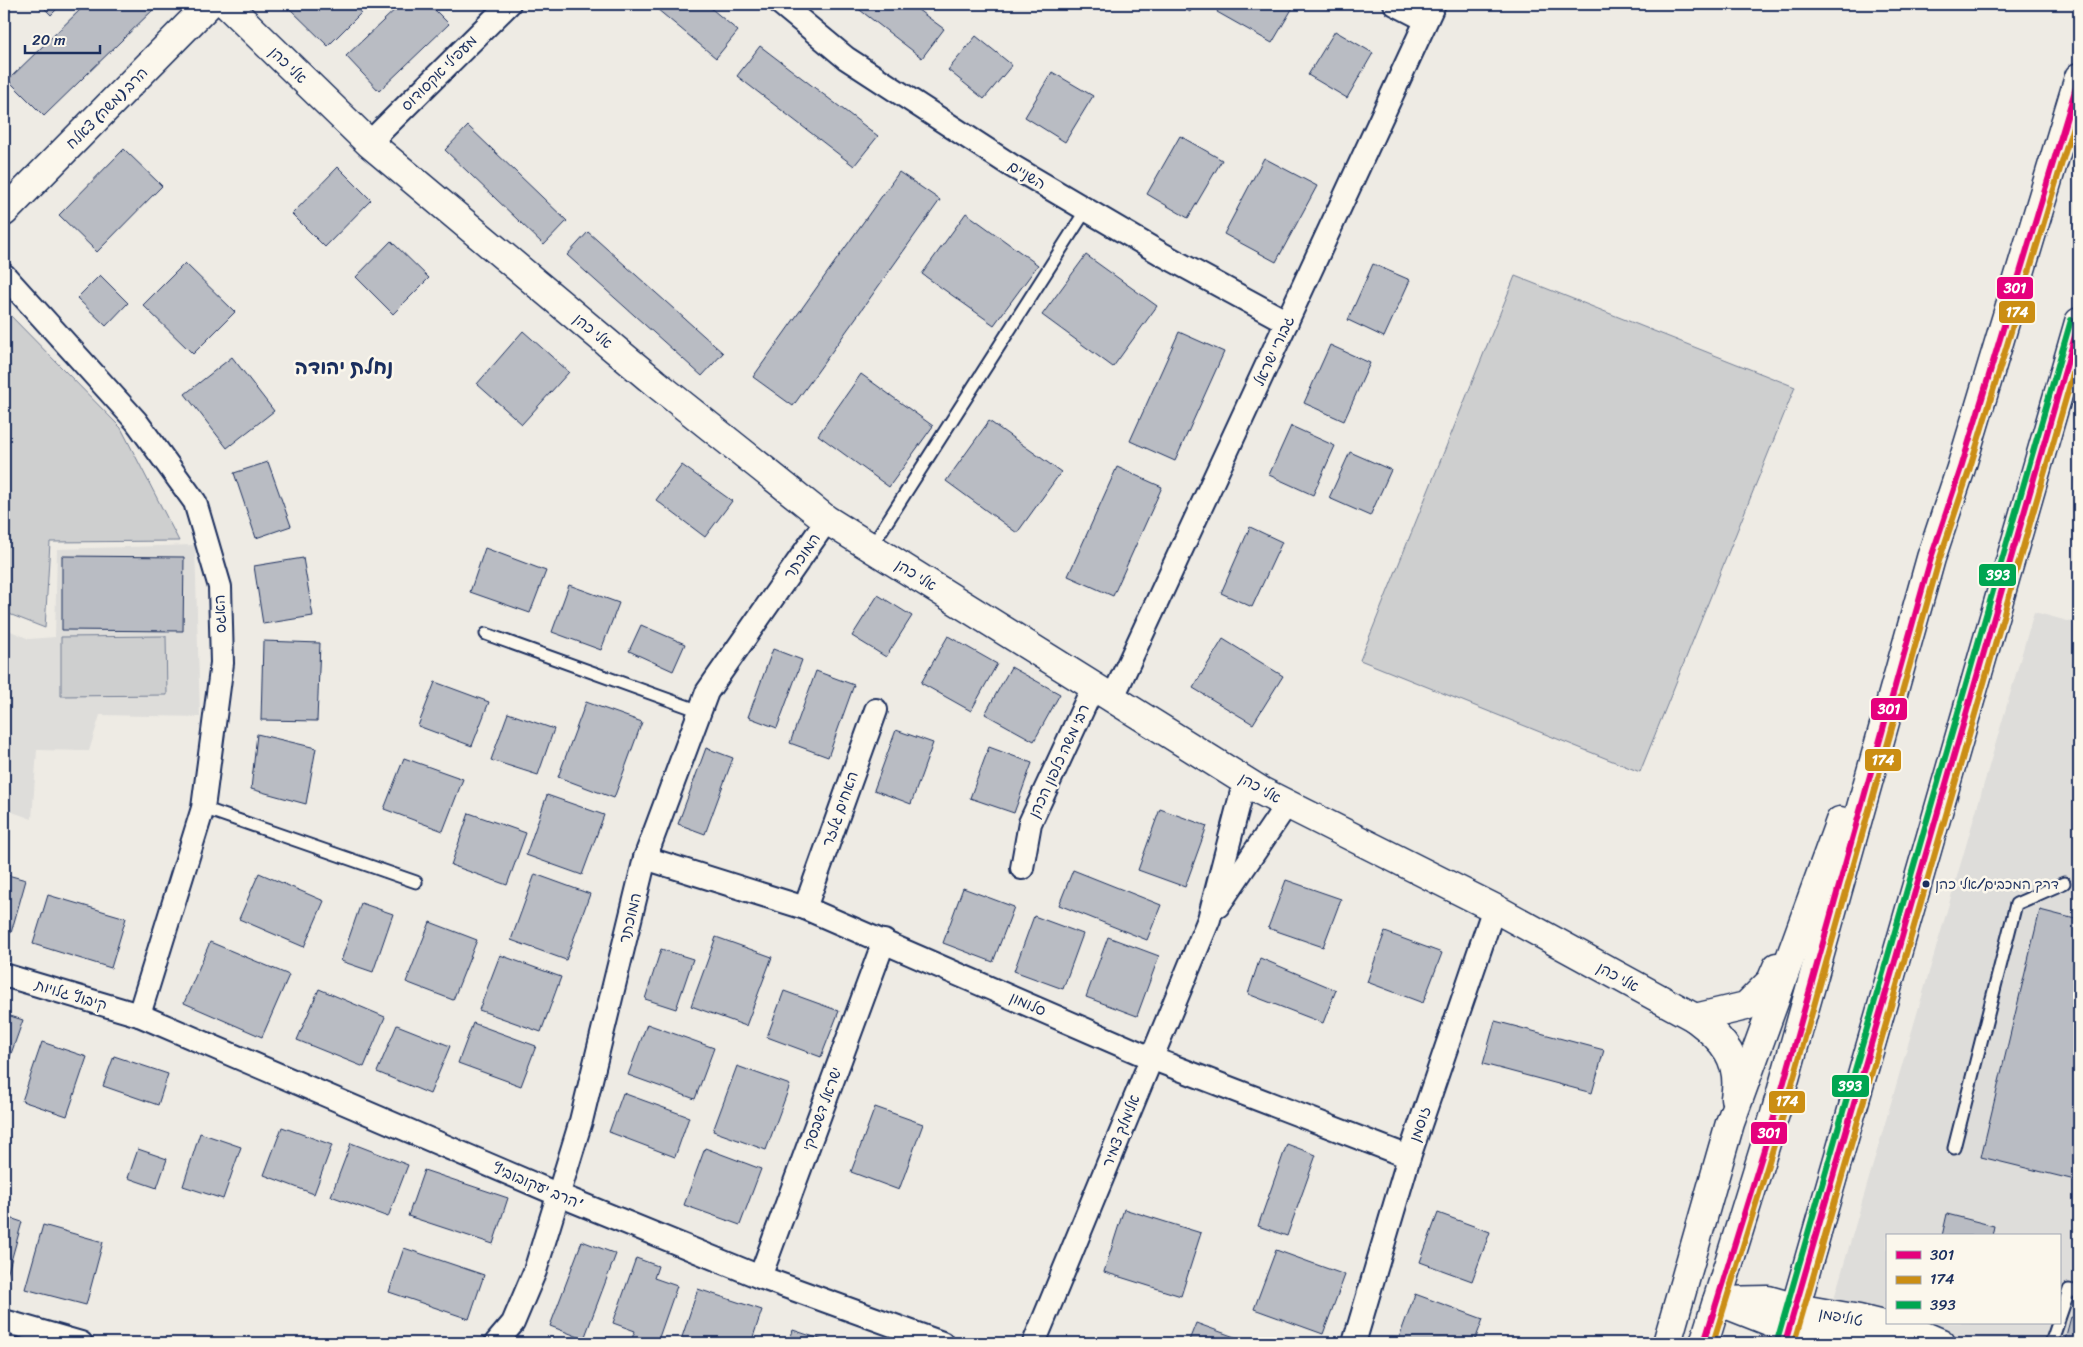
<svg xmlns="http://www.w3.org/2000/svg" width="2083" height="1347" font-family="Sriracha,'Playpen Sans Hebrew',sans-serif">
  <rect width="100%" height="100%" fill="#eeebe4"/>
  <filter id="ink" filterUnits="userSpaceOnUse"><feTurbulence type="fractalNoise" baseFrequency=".02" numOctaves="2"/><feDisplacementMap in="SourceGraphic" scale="10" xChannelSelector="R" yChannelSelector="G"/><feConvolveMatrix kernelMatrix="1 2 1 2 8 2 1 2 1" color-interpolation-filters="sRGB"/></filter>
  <g filter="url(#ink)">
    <!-- built -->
    <g fill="#deddda" fill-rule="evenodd">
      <path d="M195,545L200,717L100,715L89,751L37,750L32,819L4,809V628L29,639L55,637L57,549Z"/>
      <path d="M2034,612L2079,624V1343H1821ZM1887,1236H2059V1323H1887Z"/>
    </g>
    <!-- green -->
    <g fill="#cecfcf" stroke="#747f96">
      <path d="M1515,276L1795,387L1640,772L1360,660Z"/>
      <path d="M4,309L121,428L179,541L50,542L45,628L4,612Z"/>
      <path d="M166,636L167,695L61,696V637Z"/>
    </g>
    <!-- building -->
    <g fill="#b9bcc3" stroke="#1b2f5e">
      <path d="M40,4H62L51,15Z"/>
      <path d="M86,4H159L44,116L8,80Z"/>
      <path d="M285,4H351L361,13L328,46Z"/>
      <path d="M401,4H429L449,24L379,91L346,56Z"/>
      <path d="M651,4H706L738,31L716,58Z"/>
      <path d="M859,4H910L944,29L922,58L856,7Z"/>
      <path d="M1176,4H1195L1190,12Z"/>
      <path d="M1221,4H1295L1272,43L1217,12Z"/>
      <path d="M1335,31L1373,53L1347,98L1308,75Z"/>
      <path d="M976,36L1012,65L984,99L948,70Z"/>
      <path d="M760,46L878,136L854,166L737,76Z"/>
      <path d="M1052,72L1093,96L1065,142L1025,117Z"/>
      <path d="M468,126L567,221L544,245L445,150Z"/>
      <path d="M1180,136L1222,160L1188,218L1147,194Z"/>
      <path d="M124,149L162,186L97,252L59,215Z"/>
      <path d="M1264,158L1317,186L1276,262L1224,234Z"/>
      <path d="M338,167L371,200L325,247L292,214Z"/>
      <path d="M899,172L940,200L793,406L753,377Z"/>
      <path d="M966,213L1038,265L994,325L922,274Z"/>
      <path d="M588,232L723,353L702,376L567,255Z"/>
      <path d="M391,241L429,278L393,314L356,277Z"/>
      <path d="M1086,255L1157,306L1113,367L1042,315Z"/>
      <path d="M185,263L235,312L193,354L143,305Z"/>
      <path d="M1373,264L1410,280L1384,337L1348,320Z"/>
      <path d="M100,275L128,303L106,326L77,298Z"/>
      <path d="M523,331L569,372L522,424L477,384Z"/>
      <path d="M1179,332L1224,352L1175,461L1130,441Z"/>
      <path d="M1330,345L1370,363L1344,421L1304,403Z"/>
      <path d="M232,357L274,411L227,448L185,394Z"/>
      <path d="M861,374L933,426L889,487L818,435Z"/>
      <path d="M989,421L1061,472L1017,533L946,481Z"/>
      <path d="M1291,426L1335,446L1313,495L1269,475Z"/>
      <path d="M1350,452L1391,470L1370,516L1329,498Z"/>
      <path d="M268,462L291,526L256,538L234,473Z"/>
      <path d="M682,465L732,501L705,537L656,500Z"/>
      <path d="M1117,467L1162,487L1113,596L1068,576Z"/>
      <path d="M1250,527L1282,542L1252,607L1221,593Z"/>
      <path d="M485,548L546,571L530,613L470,592Z"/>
      <path d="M62,556L184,557L183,631L62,630Z"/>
      <path d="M303,558L313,616L263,624L254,566Z"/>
      <path d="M569,585L619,603L601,650L552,632Z"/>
      <path d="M878,595L912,616L886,657L852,636Z"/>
      <path d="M641,625L685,644L673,671L629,651Z"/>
      <path d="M948,636L997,664L971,711L921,683Z"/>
      <path d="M1223,639L1283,676L1253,724L1193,688Z"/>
      <path d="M263,641L320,643L317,721L261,720Z"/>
      <path d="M773,649L802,660L777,728L748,717Z"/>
      <path d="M1011,667L1060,694L1034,741L985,714Z"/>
      <path d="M816,671L854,685L828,757L790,743Z"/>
      <path d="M435,682L489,702L472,746L418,726Z"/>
      <path d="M586,702L642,722L614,798L558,777Z"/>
      <path d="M508,713L554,729L538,775L491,760Z"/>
      <path d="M896,730L933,743L911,804L874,790Z"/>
      <path d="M257,734L316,748L306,804L251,789Z"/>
      <path d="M989,747L1032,763L1014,813L970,798Z"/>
      <path d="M706,748L733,758L705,834L678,824Z"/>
      <path d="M404,758L463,779L443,831L384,809Z"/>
      <path d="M547,795L604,815L582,875L526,855Z"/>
      <path d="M1160,809L1207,826L1185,887L1138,870Z"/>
      <path d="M469,813L526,833L507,885L451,865Z"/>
      <path d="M1073,870L1161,905L1147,940L1059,905Z"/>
      <path d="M259,873L324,901L304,947L239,919Z"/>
      <path d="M4,874L26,880L11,933L4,931Z"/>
      <path d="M535,874L590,894L566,960L511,940Z"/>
      <path d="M1286,880L1341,899L1323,947L1268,928Z"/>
      <path d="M963,888L1014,907L993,962L943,943Z"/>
      <path d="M48,895L126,918L111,968L33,944Z"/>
      <path d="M361,903L393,914L373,972L341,961Z"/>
      <path d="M2040,910L2079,920V1181L1981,1157Z"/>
      <path d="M1034,916L1083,934L1063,989L1014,971Z"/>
      <path d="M430,922L477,940L453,1000L406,982Z"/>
      <path d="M1385,932L1442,953L1423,1003L1367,982Z"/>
      <path d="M716,937L772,957L746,1026L691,1006Z"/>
      <path d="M1108,937L1159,956L1137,1016L1086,997Z"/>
      <path d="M210,942L289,975L262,1037L184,1003Z"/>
      <path d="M661,949L693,959L676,1009L645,999Z"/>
      <path d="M500,955L561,977L541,1032L479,1010Z"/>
      <path d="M1260,958L1336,990L1323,1023L1248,994Z"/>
      <path d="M319,989L385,1017L364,1067L297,1040Z"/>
      <path d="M784,991L839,1011L821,1057L767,1037Z"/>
      <path d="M4,1014L23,1020L7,1065L4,1064Z"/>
      <path d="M1495,1021L1604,1050L1592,1093L1483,1064Z"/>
      <path d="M473,1023L536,1046L521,1086L458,1063Z"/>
      <path d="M647,1024L714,1048L695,1099L628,1075Z"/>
      <path d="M397,1025L450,1046L430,1094L377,1072Z"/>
      <path d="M42,1042L87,1057L67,1116L22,1101Z"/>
      <path d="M114,1056L168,1074L158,1105L103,1086Z"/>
      <path d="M737,1066L790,1085L766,1150L713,1131Z"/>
      <path d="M623,1093L689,1117L675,1157L609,1132Z"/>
      <path d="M875,1107L923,1124L899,1190L851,1172Z"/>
      <path d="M282,1127L332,1145L314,1194L264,1175Z"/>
      <path d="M200,1133L241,1147L223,1199L183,1186Z"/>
      <path d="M351,1143L408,1165L388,1217L331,1196Z"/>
      <path d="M1287,1144L1316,1155L1287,1236L1258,1226Z"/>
      <path d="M705,1148L761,1169L740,1225L684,1205Z"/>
      <path d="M138,1149L167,1159L157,1188L128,1178Z"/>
      <path d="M424,1170L508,1198L493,1244L408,1216Z"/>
      <path d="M1124,1209L1201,1233L1181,1296L1104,1272Z"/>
      <path d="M1438,1213L1490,1232L1472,1281L1420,1262Z"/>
      <path d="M1947,1214L1994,1226L1992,1236H1942Z"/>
      <path d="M4,1216L22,1222L6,1279L4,1278Z"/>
      <path d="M43,1225L103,1242L86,1305L25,1289Z"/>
      <path d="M582,1241L616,1254L584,1339L550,1326Z"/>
      <path d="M404,1248L484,1275L469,1319L389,1292Z"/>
      <path d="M1276,1250L1345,1275L1323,1334L1254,1309Z"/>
      <path d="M636,1258L658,1266L654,1278L677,1286L657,1343H630L635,1331L613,1323Z"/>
      <path d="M698,1289L762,1310L751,1343H680Z"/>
      <path d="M1415,1294L1483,1319L1474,1343H1397Z"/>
      <path d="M2071,1317L2079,1319V1343H2064Z"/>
      <path d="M1196,1323L1251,1343H1188Z"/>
      <path d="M793,1330L829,1342L828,1343H789Z"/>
    </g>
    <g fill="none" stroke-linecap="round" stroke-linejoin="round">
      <defs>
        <g id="lane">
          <path d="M871,547L1086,210"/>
          <path d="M486,634L700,711"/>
          <path d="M203,808L416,882"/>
          <path d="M1954,1148L2016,904L2064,883"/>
          <path d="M2059,1319L2069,1290L2079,1292"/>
          <path d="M2051,1343L2058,1323"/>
        </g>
        <g id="street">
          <path d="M781,4L846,58L1012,166L1160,253L1287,322"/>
          <path d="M1395,4L1426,20"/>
          <path d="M369,143L509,4"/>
          <path d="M4,275L136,421L195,502L220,587L222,663L203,808L139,1015"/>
          <path d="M1113,697L1434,4"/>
          <path d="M645,858L805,908L1151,1058L1409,1157"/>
          <path d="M1022,868L1030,823L1094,685"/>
          <path d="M1218,906L1287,804"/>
          <path d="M805,908L876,710"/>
          <path d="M4,975L139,1015L559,1195L760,1277L942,1343"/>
          <path d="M760,1277L884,941"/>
          <path d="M4,1321L81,1343"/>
          <path d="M496,1343L513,1323L535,1271L581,1121L645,858L707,692L827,520"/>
          <path d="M1034,1343L1209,919L1245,780"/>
          <path d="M1354,1343L1409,1157L1494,908"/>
        </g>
        <g id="secondary">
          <path d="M226,4L369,143L654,382L827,520L1261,791L1494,908L1695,1018"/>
          <path d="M4,212L209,4"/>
          <path d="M1717,1301L1768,1300L1796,1308L1859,1319L1920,1334L1941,1343"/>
          <path d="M1728,1305L1789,1329L1868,1343"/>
        </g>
        <g id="primary">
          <path d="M1695,1018L1746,1006L1771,981L1777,967"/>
          <path d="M1695,1018C1723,1039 1742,1060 1735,1098"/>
          <path d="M1667,1343L1730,1123L1840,821"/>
          <path d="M1704,1343L1775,1114L1931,558L1961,468L2079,77"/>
          <path d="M1785,1343L2079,322"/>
        </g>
      </defs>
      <!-- lane casing -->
      <use href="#lane" stroke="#1b2f5e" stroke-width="15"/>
      <!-- street casing -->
      <use href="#street" stroke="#1b2f5e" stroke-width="26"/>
      <!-- secondary casing -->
      <use href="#secondary" stroke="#1b2f5e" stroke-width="31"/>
      <!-- primary casing -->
      <use href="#primary" stroke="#1b2f5e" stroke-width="31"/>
      <!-- lane -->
      <use href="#lane" stroke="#fbf7ec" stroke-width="11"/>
      <!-- street -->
      <use href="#street" stroke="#fbf7ec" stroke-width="22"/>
      <!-- secondary -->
      <use href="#secondary" stroke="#fbf7ec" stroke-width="28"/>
      <!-- primary -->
      <use href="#primary" stroke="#fbf7ec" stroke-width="28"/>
      <defs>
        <g id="bus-1">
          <path d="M1704,1343L1775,1114L1931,558L1961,468L2079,77"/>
          <path d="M1785,1343L2079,322"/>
        </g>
        <g id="bus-2">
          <path d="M1713,1343L1783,1116L1939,561L1969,471L2079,106"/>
          <path d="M1794,1343L2079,353"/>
        </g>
        <path id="bus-3" d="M1777,1341L2071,320"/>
      </defs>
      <!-- bus-1 casing -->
      <use href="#bus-1" stroke="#fbf7ec" stroke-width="10"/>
      <!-- bus-2 casing -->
      <use href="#bus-2" stroke="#fbf7ec" stroke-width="10"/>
      <!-- bus-3 casing -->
      <use href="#bus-3" stroke="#fbf7ec" stroke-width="10"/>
      <!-- bus-1 -->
      <use href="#bus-1" stroke="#e5007d" stroke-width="6"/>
      <!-- bus-2 -->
      <use href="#bus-2" stroke="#cb8e13" stroke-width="6"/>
      <!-- bus-3 -->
      <use href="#bus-3" stroke="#00a651" stroke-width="6"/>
    </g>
  </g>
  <!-- markers -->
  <circle fill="#1b2f5e" stroke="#fbf7ec" stroke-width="2" cx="1926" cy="884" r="4.5"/>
  <g text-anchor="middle" stroke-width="5" stroke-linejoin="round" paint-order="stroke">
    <!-- bus labels -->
    <g font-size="14" fill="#1b2f5e" stroke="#fbf7ec" text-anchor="start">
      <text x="1935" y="889">דרך המכבים/אלי כהן</text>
    </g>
    <!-- street labels -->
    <g font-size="15" fill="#1b2f5e" stroke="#fbf7ec">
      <text transform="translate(288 65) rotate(44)" y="5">אלי כהן</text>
      <text transform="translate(439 73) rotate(-45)" y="5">מעפילי אקסודוס</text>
      <text transform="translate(107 108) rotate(-45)" y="5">הרב (משה) צאלח</text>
      <text transform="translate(1027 175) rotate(31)" y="5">השניים</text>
      <text transform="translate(593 331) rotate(40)" y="5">אלי כהן</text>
      <text transform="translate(1274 351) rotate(-65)" y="5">גבורי ישראל</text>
      <text transform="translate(802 556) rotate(-55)" y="5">המוכתר</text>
      <text transform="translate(916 575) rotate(32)" y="5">אלי כהן</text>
      <text transform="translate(220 614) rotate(-92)" y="5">האגס</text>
      <text transform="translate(1059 761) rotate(-65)" y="5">רבי משה כלפון הכהן</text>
      <text transform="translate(1260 788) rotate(30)" y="5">אלי כהן</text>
      <text transform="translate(840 809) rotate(-70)" y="5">האחים גלזר</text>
      <text transform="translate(630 918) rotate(-76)" y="5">המוכתר</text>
      <text transform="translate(1618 977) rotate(29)" y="5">אלי כהן</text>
      <text transform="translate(71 995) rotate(17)" y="5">קיבוץ גלויות</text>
      <text transform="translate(1028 1004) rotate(24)" y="5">סלומון</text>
      <text transform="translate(822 1109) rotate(-70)" y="5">ישראל דשבסקי</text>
      <text transform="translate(1420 1124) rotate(-71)" y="5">זוסמן</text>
      <text transform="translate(1121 1131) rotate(-68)" y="5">אלימלך צמיר</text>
      <text transform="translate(538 1186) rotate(23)" y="5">הרב יעקובוביץ'</text>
      <text transform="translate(1841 1317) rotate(11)" y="5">טוליפמן</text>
    </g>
    <!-- district labels -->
    <g font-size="20" font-weight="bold" fill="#1b2f5e" stroke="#fbf7ec">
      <text x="344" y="374">נחלת יהודה</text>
    </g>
  </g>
  <g stroke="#fbf7ec" stroke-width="2">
    <rect x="1996" y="276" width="38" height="24" rx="5" fill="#e5007d"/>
    <rect x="1998" y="300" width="38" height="24" rx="5" fill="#cb8e13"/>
    <rect x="1978" y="563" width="39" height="24" rx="5" fill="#00a651"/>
    <rect x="1870" y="697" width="38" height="24" rx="5" fill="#e5007d"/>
    <rect x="1864" y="748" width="38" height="24" rx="5" fill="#cb8e13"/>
    <rect x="1831" y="1074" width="39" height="24" rx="5" fill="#00a651"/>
    <rect x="1768" y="1090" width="38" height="24" rx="5" fill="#cb8e13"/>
    <rect x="1750" y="1121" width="38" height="24" rx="5" fill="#e5007d"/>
  </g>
  <g font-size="14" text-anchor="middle" font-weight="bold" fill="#fff">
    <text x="2015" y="293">301</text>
    <text x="2017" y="317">174</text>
    <text x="1998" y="580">393</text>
    <text x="1889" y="714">301</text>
    <text x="1883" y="765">174</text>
    <text x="1850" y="1091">393</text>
    <text x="1787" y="1106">174</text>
    <text x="1769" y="1138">301</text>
  </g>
  <!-- margin -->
  <rect width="2083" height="1347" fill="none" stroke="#fbf7ec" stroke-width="20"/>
  <rect x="10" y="10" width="2063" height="1327" fill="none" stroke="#1b2f5e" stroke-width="2" filter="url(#ink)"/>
  <!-- legend -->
  <rect x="1886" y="1234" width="175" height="90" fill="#fbf7ec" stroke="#a1a7b3"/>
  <rect x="1896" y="1251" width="25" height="8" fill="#e5007d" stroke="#a1a7b3"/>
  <text x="1930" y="1260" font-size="15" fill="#1b2f5e">301</text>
  <rect x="1896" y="1276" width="25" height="8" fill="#cb8e13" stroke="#a1a7b3"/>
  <text x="1930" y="1284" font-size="15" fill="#1b2f5e">174</text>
  <rect x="1896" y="1301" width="25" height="8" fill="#00a651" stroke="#a1a7b3"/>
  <text x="1930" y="1310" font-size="15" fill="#1b2f5e">393</text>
  <!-- scale -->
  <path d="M25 45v8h75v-8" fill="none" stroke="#1b2f5e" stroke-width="2.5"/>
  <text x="32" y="45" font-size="15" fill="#1b2f5e" stroke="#fbf7ec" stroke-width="4" paint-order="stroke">20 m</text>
</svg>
